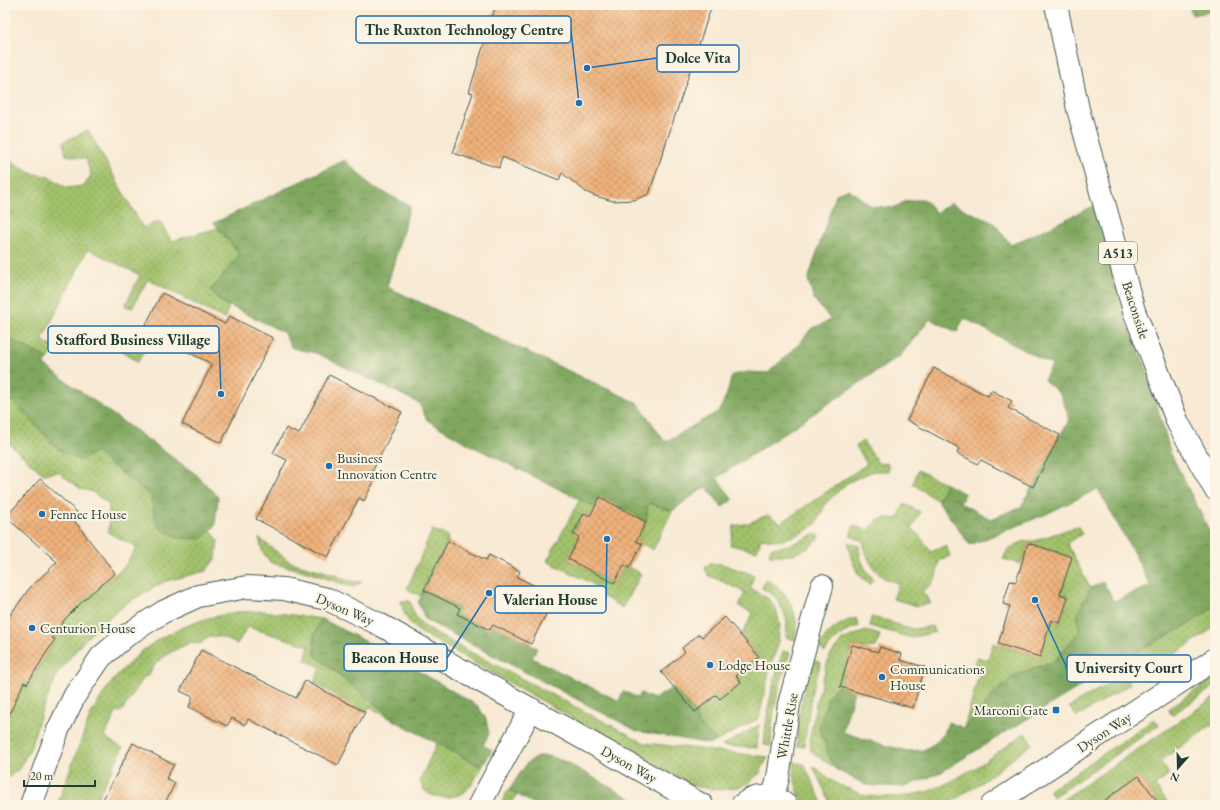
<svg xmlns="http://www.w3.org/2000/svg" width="1220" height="810" font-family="'EB Garamond',serif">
  <defs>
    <pattern id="grass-dots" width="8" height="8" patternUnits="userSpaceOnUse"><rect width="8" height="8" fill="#a1c16a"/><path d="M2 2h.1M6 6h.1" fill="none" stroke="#839e58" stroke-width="1.8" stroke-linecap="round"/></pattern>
    <pattern id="forest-crowns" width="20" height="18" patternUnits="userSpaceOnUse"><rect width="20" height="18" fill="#80a75e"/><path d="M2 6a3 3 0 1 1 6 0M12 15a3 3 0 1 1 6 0" fill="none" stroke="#68894e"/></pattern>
    <pattern id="building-cross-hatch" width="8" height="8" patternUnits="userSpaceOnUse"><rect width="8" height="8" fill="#f0b27b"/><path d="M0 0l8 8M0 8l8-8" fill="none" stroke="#c29266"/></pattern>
  </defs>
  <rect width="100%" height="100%" fill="#fcf5e5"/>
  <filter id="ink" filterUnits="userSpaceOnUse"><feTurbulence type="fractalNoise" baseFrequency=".025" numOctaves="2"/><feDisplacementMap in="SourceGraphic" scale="8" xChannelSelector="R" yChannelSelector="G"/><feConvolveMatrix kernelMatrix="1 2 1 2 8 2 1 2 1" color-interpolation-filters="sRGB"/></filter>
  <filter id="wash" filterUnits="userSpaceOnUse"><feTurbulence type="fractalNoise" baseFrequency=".012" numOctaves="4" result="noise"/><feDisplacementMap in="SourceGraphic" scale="16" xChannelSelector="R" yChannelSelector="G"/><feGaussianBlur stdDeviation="0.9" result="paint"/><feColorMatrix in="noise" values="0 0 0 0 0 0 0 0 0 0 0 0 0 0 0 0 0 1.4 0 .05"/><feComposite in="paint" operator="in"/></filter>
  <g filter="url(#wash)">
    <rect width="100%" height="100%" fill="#f8ead4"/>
    <!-- grass -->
    <g fill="url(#grass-dots)" stroke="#607f4f">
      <path d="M88,130L143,228L159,221L172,241L218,228L240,254L211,290L220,301L229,306L224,319L148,279L132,308L125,306L140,275L88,249L42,340L55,348L48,359L5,336V159L20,166L30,173L50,177L67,188L84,186L91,175L86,159L66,155L63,142Z"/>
      <path d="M115,326L136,335L139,331L152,338L138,362L110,343L101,350C93,344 91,340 92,330L109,338Z"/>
      <path d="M5,394L25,413L95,452L151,495L158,527L202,539L211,530L218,540L216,558L206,571L166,581L128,602L86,638L58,673L42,710L30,749L19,769L9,777L5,776V729L10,712L24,682L28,684L55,640L52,638L65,619L87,597L124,567L137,547L109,533V505L93,492L81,489L58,472L43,474L5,440Z"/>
      <path d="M863,441L879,464L888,463V471H874L864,475L847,483L826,503L816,524L802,533L780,541L761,538L757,551L730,545L734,526L749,523L767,515L781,523L867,464L856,446Z"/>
      <path d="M918,470L946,484L938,501L913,484Z"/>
      <path d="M580,499L595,507L590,516L584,513L573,533L579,537L568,559L614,583L624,565L641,574L622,608L601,595L593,584L547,561Z"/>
      <path d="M648,503L672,511L653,550L636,541L646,522Z"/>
      <path d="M904,504L920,512L912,528L923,540L931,552L946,545L950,556L939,561C936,578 937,582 922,591L931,603L917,606L893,599L899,583C895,582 890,581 886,579C872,572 866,555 863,541L850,536L854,525L868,531L877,520L887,518L898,519Z"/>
      <path d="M1078,526L1082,534L1067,543L1090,588L1078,614L1079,632L1054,661L1014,676L997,691L964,728L980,671L974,668L977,657L988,660L993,643L1040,657L1051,620L1060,623L1068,597L1060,594L1071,557L1028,543L1021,564L1003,559L1008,549L1024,541H1034Z"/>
      <path d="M432,530L447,535L448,541L421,596L407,589Z"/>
      <path d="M814,534L821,536L810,547L792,555H769L771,548C790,546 797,543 814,534Z"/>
      <path d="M259,538L290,562L330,573L349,581L362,582L353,587L301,570L271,563L263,553Z"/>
      <path d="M848,542L859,546C860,561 864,568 873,579L869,585L858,574L851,558Z"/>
      <path d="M710,563L722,564L754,575L750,588L769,599L776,609L780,625L778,645L770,667L759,718L717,741L698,724L695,712L716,695L720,699L740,683L736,676L759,657L741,636L753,613L739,606L745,592L708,575L705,568Z"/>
      <path d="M766,579L778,587L786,596L794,611L797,626L795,640L786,637L787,621L783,610L775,596L762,588Z"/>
      <path d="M1215,589V627L1146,674L1131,655L1189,624L1213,607Z"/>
      <path d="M401,601H410C414,620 422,625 438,635L645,743L768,757L759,774L744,786L719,790L693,786L418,631C407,621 404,616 401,601Z"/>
      <path d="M263,611L322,619L314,635L315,655L397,722L369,707L366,712L314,683L321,667L305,660L309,646L248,627L237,644L221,637L210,636L200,644L191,642L171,652L156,663L148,676H145L122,711L116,713L104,737L123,748L94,805H57L90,716L105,691L119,673L142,651L159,639L183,627L208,618L237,612Z"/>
      <path d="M871,617L889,621L902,627L914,629L933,626L935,632L912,638L870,626Z"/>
      <path d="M856,618L859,626C842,632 836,638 825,652L818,647C830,630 836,624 856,618Z"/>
      <path d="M866,631L880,635L876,647L865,648L852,645L840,687H836L830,759L837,770L811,751L810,737L816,703L829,657L842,640L852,636Z"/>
      <path d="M783,651L790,653C779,683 771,714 771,746L764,745C766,711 773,682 783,651Z"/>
      <path d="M813,660L821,663L812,691L804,747L797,746L798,720L806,680Z"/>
      <path d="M1125,674L1130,684L1077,717L1069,707Z"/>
      <path d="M1215,677V686L1172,715L1168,709Z"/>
      <path d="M1215,697V723L1160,761L1169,774L1155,786L1170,805H1160L1139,776L1098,805H1055Z"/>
      <path d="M1154,719L1159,725L1053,797L1049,790L1090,763Z"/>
      <path d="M759,725L757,748L722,746Z"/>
      <path d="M1025,733L1032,744L982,782L946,805H831L813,766L837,784L866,796L899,797L926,792L946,784L977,767Z"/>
      <path d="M437,743L482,767C477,775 472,786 464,792C454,799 434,799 425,791C423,789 421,783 420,780Z"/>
      <path d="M794,762L804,764L823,805H805C795,789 794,781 794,762Z"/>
      <path d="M509,790L517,794L511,805H502L504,797Z"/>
    </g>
    <!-- forest -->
    <g fill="url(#forest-crowns)" stroke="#507249">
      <path d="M1189,5H1215V11L1192,15Z"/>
      <path d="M345,160L372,186L410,206L387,287L638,403L665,442L719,411L727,394L732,375L748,372L768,373L799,344L811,329L831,320L814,299L808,280L836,194L849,189L871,206L893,208L906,201L924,199L936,213L950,203L994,223L1011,245L1096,205L1112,251L1121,307L1146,368L1171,454L1215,542V589L1213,607L1189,624L1131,655L938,774L904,787L866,785L837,770L830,759L819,727L828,697L836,687H840L854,691L843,732L883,745L908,751L923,750L934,744L944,734L948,722L964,728L997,691L1014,676L1054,661L1079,632L1078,614L1090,588L1103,582L1114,601L1150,586L1136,557L1098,489L1044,515L970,545L938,501L946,484L965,494L960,503L991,519L1021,507L1060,435L1070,419L1060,394L1044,380L1052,365L964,318L957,332L930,319L900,356L717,478L733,500L722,507L706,486L672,511L648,503L646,522L600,497L595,507L470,445L427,420L419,403L316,353L292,348L283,332L220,301L211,290L240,254L214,223Z"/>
      <path d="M5,336L48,359L44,365L197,475L218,497L215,526L202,539L177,538L158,527L150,495L95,452L81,461L58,449L25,413L5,394Z"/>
      <path d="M424,590L460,608L458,614L490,630L493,625L537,648L532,658L619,701L623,691L638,698L641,693L654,699L674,687L695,712L698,724L717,741L711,744L637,731L426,620L418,603Z"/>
      <path d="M322,619L388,653L478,706L486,719L489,734L483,745L492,750L482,767L397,722L315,655L314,635Z"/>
      <path d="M539,756H549L566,762L642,805H536L509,790L527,763Z"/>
    </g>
    <g id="blocks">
      <!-- building -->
      <g fill="url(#building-cross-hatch)">
        <path d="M496,5H712L649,194L634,200L613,201L595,196L586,192L562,173L559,180L502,157L499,168L453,153L473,93L469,92Z"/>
        <path d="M162,293L225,324L229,316L273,338L221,443L182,424L212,364L143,330Z"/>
        <path d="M934,368L988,396L991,390L1012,401L1008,408L1060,435L1033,487L981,460L978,464L957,453L959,448L907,420Z"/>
        <path d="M329,375L402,412L372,472L377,475L364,501L359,498L328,557L256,519L287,460L273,453L286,428L299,434Z"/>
        <path d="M40,479L77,512L72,518L115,573L87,597L65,619L52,638L55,639L27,684L24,682L5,724V622L29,589L57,562L6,517Z"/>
        <path d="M600,497L646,522L636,541L642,544L629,568L624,565L614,583L568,559L579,537L573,534L584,513L590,516Z"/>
        <path d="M448,541L486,560L489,555L520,571L517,577L555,596L531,644L493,625L490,630L457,614L460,608L424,590Z"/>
        <path d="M1028,543L1072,557L1060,594L1068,597L1060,623L1051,620L1040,657L998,644L1010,606L1003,604L1010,581L1016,582Z"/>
        <path d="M725,617L759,657L736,676L741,682L720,699L716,695L695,712L661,672L685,652L682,648L699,634L702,637Z"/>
        <path d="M852,645L878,652L880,647L902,654L900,660L925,667L913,708L840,687Z"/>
        <path d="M201,650L296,698L305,681L365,712L338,765L248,719L245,725L232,718L227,726L189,707L193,697L180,691Z"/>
        <path d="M133,743L174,765L166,778L175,783L164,805H100Z"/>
        <path d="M1139,776L1160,805H1098Z"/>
      </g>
    </g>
  </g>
  <g filter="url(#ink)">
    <use href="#blocks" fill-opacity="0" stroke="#40574c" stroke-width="1"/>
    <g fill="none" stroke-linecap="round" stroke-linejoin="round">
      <defs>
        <g id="street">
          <path d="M773,798L778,778L789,704L822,586"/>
          <path d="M479,805L531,709"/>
        </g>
        <g id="secondary">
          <path d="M31,805L58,730L75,695L101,657L127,635L163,612L198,596L247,587L284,589L327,599L379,624L702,805"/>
          <path d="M742,805C755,794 774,794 786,805"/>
          <path d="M992,805L1215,659"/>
        </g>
        <path id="highway" d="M1056,5L1078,109L1134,311L1178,423L1215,489"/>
      </defs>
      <!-- street casing -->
      <use href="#street" stroke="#40574c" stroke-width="24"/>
      <!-- secondary casing -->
      <use href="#secondary" stroke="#40574c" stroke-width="24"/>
      <!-- highway casing -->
      <use href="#highway" stroke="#40574c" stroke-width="24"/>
      <!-- street -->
      <use href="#street" stroke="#fff" stroke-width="22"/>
      <!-- secondary -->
      <use href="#secondary" stroke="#fff" stroke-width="22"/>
      <!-- highway -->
      <use href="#highway" stroke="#fff" stroke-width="22"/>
    </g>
  </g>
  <!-- markers -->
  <g fill="#1f6fb2" stroke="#fcf5e5" stroke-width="1.5">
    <circle cx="329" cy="466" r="4"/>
    <circle cx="42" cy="514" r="4"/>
    <circle cx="32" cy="628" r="4"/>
    <circle cx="710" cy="665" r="4"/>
    <circle cx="882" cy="677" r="4"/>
    <rect x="1052" y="706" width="8" height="8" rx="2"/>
  </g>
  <g text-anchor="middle" stroke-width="4" stroke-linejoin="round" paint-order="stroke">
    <!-- shield labels -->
    <rect fill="#fcf5e5" stroke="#617469" stroke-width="1" x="1099" y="242" width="38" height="22" rx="3"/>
    <g font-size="13" font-weight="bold" fill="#1f3d34">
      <text x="1118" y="258">A513</text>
    </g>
    <!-- street labels -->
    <g font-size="14" fill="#1f3d34" stroke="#fcf5e5">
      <text transform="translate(1136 310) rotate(72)" y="5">Beaconside</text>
      <text transform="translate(345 609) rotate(23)" y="5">Dyson Way</text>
      <text transform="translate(787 726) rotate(-80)" y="5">Whittle Rise</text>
      <text transform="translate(1104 732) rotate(-33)" y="5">Dyson Way</text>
      <text transform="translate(629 764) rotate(29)" y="5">Dyson Way</text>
    </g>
    <!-- poi labels -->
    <g font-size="14" fill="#1f3d34" stroke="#fcf5e5" text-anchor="start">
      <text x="337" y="463">Business<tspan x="337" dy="16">Innovation Centre</tspan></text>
      <text x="50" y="519">Fennec House</text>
      <text x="40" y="633">Centurion House</text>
      <text x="718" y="670">Lodge House</text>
      <text x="890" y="674">Communications<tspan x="890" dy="16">House</tspan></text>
      <text x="1048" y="715" text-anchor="end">Marconi Gate</text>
    </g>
  </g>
  <!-- callouts -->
  <path fill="none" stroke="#1f6fb2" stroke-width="1.5" d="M579 103L571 30M587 68L657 58M221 394L219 340M607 539L606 599M489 593L447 658M1035 600L1067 668"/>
  <g fill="#1f6fb2" stroke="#fcf5e5" stroke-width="1.5">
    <circle cx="579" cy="103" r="4"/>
    <circle cx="587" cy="68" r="4"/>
    <circle cx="221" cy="394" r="4"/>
    <circle cx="607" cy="539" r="4"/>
    <circle cx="489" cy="593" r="4"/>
    <circle cx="1035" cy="600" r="4"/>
  </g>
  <g fill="#fcf5e5" stroke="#1f6fb2" stroke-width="1.5">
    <rect x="356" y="16" width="215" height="27" rx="4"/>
    <rect x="657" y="45" width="82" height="27" rx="4"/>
    <rect x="48" y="326" width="171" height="27" rx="4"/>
    <rect x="495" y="586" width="111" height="27" rx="4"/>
    <rect x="344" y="644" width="103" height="27" rx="4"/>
    <rect x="1067" y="655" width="124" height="27" rx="4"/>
  </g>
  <g font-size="15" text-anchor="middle" font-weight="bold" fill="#1f3d34">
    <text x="464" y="35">The Ruxton Technology Centre</text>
    <text x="698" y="63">Dolce Vita</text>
    <text x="133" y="345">Stafford Business Village</text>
    <text x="550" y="605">Valerian House</text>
    <text x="395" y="663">Beacon House</text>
    <text x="1129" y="673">University Court</text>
  </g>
  <!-- margin -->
  <rect width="1220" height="810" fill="none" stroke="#fcf5e5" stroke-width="20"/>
  <!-- north arrow -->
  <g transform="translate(1178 768) rotate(200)" stroke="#fcf5e5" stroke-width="3" paint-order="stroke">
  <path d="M0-3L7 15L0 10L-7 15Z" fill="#1f3d34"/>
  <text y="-6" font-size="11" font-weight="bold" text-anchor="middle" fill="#1f3d34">N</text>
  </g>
  <!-- scale -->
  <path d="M24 780v6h71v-6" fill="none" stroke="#1f3d34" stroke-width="2"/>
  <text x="30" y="780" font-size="12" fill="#1f3d34" stroke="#fcf5e5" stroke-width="3" paint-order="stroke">20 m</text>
</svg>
